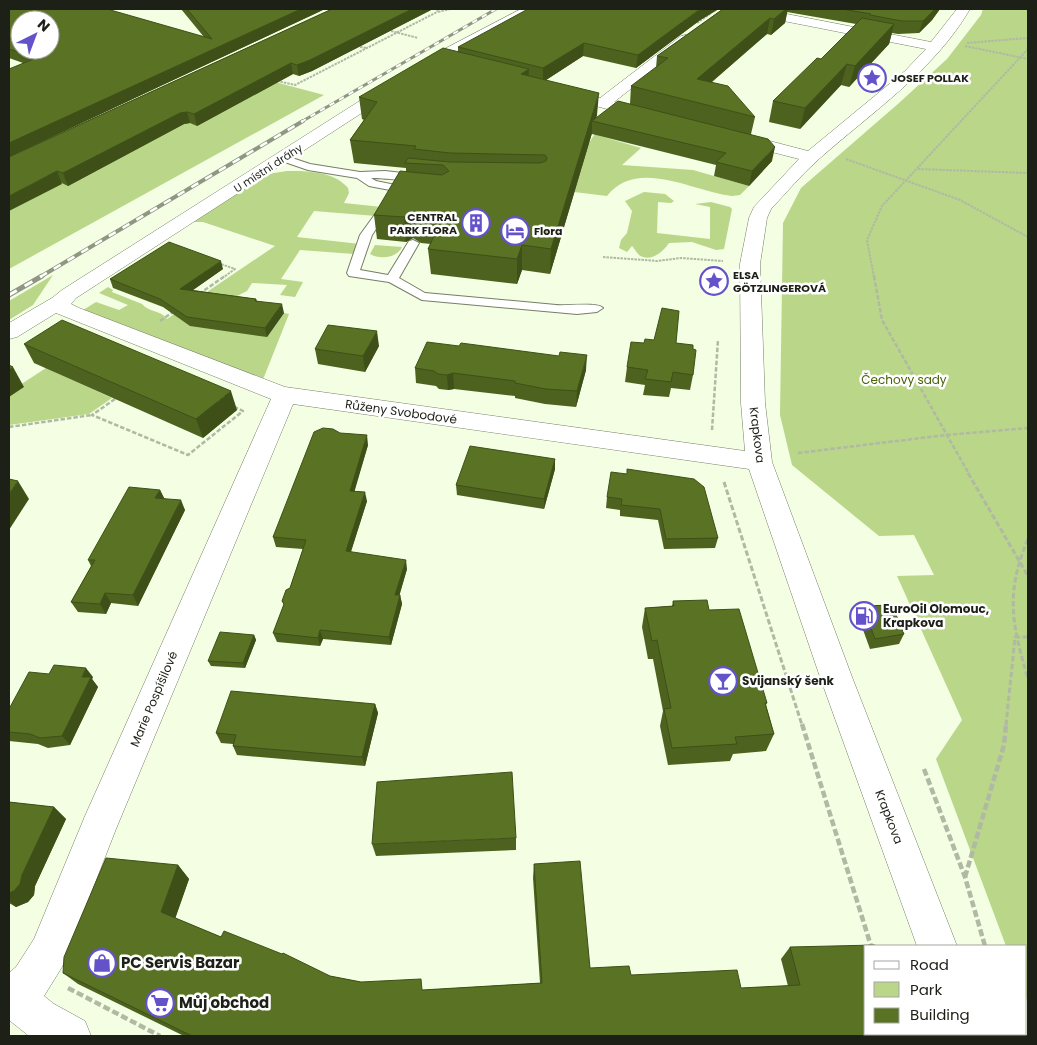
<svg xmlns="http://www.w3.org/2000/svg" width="1037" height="1045" font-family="Poppins,sans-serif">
  <rect width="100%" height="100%" fill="#f3fee3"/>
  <!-- green -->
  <g fill="#b9d689">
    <path d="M983,9H1028V1004L1026,998V946H1006L936,759L962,720L897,576L934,575L914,535L879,536L792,465L780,415L783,223L801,188L899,103L947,59L981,15Z"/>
    <path d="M226,69L324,95L9,269V176Z"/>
    <path d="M596,132L600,136L641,148L622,165L693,170L749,186L740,195L732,196C694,192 637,157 607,196L574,192L582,167L579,161L580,157Z"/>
    <path d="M287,171C307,171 334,171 348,188L349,193L344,203L382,207L376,216L314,211L297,237L360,244L354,254L300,250L281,279L303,282L295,297L280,295L287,285L252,283L247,291L221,304L267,337L284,313L289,314L264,377L261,380L80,312L96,302L119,310L128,305L99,293L108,287L113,290L112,292L142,304C148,312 161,310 167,319L275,246L203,222H195L192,220L268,174Z"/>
    <path d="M644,192L665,194L674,201L671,203L658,202L657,233L710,239V207L695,204L711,202L730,207L732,209L724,249L716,250L692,242L669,243C663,252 650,263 639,255C636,252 634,248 632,246L627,252L619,248L621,240L627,233L632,211L625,201Z"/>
    <path d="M375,245L402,247C397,258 380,260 370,254Z"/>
    <path d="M53,275L33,305L9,320V301Z"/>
    <path d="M46,368L112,398L89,414L9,425V397L20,385Z"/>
  </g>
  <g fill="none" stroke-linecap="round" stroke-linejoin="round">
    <defs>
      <g id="service">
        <path d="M283,155L310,164L360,172L385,171L420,175L425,178C418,184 383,177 371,178L376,181L415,189L416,191L415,193L411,194L369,186L357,178L308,170L279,160L278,158Z"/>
        <path d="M388,201L393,204L372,235L360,270L388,275L409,241L413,240L419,243L399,278L425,293L556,305C566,306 598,302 603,308L597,312L577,314L422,300L389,282L349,276L347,273L360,235L384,202Z"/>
      </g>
      <g id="minor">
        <path d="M521,9H536L439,63L76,298L71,304L79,308L285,387L745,451L741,403L740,264L749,218L754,207L799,159L733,142L731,138L733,134L739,133L808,151L905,71L926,49L743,13L737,9H761L931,42L957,9H970C934,71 872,112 819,159C802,174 787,192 771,209L767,218L760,264L765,403L772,462L852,677L957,946H917L820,677L749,469L293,404L116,829L62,967L44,996L54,1004L85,1021L91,1036H29L9,1020V973L16,967L34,939L85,816L271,399L56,313L17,337L9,339V323L52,298L62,290L429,57Z"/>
        <path d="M686,35L693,39L691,42L614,102L654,112L656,115L654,118H642L557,96L554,93L557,90L562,88L600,98L681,36Z"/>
        <path d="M948,1034H990L991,1036H949Z"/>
      </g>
    </defs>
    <!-- service casing -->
    <use href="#service" stroke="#757e67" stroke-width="2"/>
    <!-- minor casing -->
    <use href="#minor" stroke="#757e67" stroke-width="1"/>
    <!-- path-far3 -->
    <g stroke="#b0b9a3" stroke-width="2" stroke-dasharray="2.5 1" stroke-linecap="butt">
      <path d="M438,12L450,9"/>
      <path d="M697,23L710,14"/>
      <path d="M391,31L418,38"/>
      <path d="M967,43L1028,38"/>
      <path d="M965,46L1028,59"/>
      <path d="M360,47L367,48"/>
      <path d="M277,81L295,85L437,12L438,9"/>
      <path d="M846,159L960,200L1028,237"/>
      <path d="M918,169L1028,173"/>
      <path d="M603,257L657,261L681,258L723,261"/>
      <path d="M218,263L235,269L224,277"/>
      <path d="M874,277L867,240L882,206L1028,49"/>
    </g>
    <!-- path-far2 -->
    <g stroke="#b0b9a3" stroke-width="2.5" stroke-dasharray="4.5 2" stroke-linecap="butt">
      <path d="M874,276L882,320L969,474"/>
      <path d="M199,294L225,276"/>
      <path d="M160,321L173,312"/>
      <path d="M115,399L92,415L188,455L243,411L233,406"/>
      <path d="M9,427L92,415"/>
      <path d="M712,430L718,340"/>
      <path d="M798,453L946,435L1028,428"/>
    </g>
    <!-- path-far1 -->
    <g stroke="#b0b9a3" stroke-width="3" stroke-dasharray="5.5 2.5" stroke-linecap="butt">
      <path d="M968,473L1028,576"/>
      <path d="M724,482L802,725"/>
      <path d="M1028,539C1005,593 1012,625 1028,679"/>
      <path d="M1006,725L1015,637H1028"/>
    </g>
    <!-- path -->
    <g stroke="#b0b9a3" stroke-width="4.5" stroke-dasharray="7 3" stroke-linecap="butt">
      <path d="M802,724L871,946"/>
      <path d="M924,769L965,877L985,946"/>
      <path d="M965,877L1004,745L1006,724"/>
      <path d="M68,988L160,1036"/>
      <path d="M1017,1034L1019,1036"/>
    </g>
    <!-- service -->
    <use href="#service" fill="#fff" fill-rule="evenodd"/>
    <!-- minor -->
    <use href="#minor" fill="#fff" fill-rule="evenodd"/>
    <defs>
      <path id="rail-far2" d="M301,122L496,9"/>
      <path id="rail-far1" d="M40,277L303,121"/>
      <path id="rail" d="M9,295L42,276"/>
    </defs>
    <!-- rail-far2 casing -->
    <use href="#rail-far2" stroke="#8f9683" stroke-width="3"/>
    <!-- rail-far1 casing -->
    <use href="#rail-far1" stroke="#8f9683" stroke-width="4"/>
    <!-- rail casing -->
    <use href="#rail" stroke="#8f9683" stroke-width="5"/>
    <!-- rail-far2 -->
    <use href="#rail-far2" stroke="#fff" stroke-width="2" stroke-dasharray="5.5" stroke-linecap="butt"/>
    <!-- rail-far1 -->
    <use href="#rail-far1" stroke="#fff" stroke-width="2.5" stroke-dasharray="8" stroke-linecap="butt"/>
    <!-- rail -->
    <use href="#rail" stroke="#fff" stroke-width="3" stroke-dasharray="9" stroke-linecap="butt"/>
  </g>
  <!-- wall -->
  <g fill="#4d621e">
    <path d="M9,9L204,37L181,9H325L9,157L23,63L9,58Z"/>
    <path d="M332,9H431V10L312,71L299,76L293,74L197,126L190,123L184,124L68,186L9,157Z"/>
    <path d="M723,9H940L932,20L919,33L898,34L892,33L889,44L849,87L841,85L800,129L769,122L773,101L821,59L856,24L787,12L785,23L771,35L767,34L712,82L755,117L751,134L772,161L749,186L714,176L716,165L592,134V133L550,274L522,270L517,284L431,274L428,249L431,244L421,243L413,238L406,242L377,239L374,215L406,172V168L354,163L350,140L364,120L362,119L359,97L458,52V47L699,21L636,68L583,56L546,80L597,115L596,118L630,104L631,86L656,68L657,56Z"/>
    <path d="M223,269L193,290L256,299L257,301L284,313L267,337L190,326L163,307L113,288L110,279Z"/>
    <path d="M654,340L676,343L693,349V375L690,390L671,388L669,397L643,395L645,385L625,382L627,367L644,343Z"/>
    <path d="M24,344L237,410L203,438L34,363Z"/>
    <path d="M379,346L365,372L318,364L315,349Z"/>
    <path d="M415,368L586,370L576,407L545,404L515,398V396L454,389L448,390L439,389L436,386L416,383Z"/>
    <path d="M340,433L368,445L354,491L367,501L351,552L407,569L399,595H400L402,604L391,645L323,639L320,646L277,642L273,633L284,605L282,601L290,588L303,549L276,547L273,537Z"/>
    <path d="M555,459V469L544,509L457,495L456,485Z"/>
    <path d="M627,474L718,538L715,548L664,549L658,520L620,516V510L606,508L607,497Z"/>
    <path d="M160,490L164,498L185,510L138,606L111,603L106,614L78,612L71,602L91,566L88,560Z"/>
    <path d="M673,601L709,610L767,703L766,705L774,734L766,751L733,754L730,761L668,765L660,726L663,711L653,659H648L642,627L645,608L672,606Z"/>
    <path d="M863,606L904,634L899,644L870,649L858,616Z"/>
    <path d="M254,635L256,640L245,668L211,666L208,661Z"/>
    <path d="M93,677L92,679L98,687L70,745L48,748L38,744L9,741V709Z"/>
    <path d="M375,704L378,713L365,766L237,755L233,746V744L221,743L216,733Z"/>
    <path d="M9,802L54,807L66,819L35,886L34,895L28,902L16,907L9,903Z"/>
    <path d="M516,838V850L376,856L372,844Z"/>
    <path d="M534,864L590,968L631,975L741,988L788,986L781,959L790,947L904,1036H184L78,984L63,973L178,865L189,879L175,918L221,937L330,976L361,982L424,990L540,983L533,878Z"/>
  </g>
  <!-- shaded-wall -->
  <g fill="#3e5018">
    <path d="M301,9H325L9,157V143Z"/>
    <path d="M412,9H431V10L312,71L299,76L297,65Z"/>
    <path d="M700,9H719L699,21L636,68L638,55Z"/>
    <path d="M786,9H788L785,23L771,35L774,19Z"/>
    <path d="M935,9H940L932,20L919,33L923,21Z"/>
    <path d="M770,18L767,34L695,96L697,79Z"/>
    <path d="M894,24L889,44L849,87L855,66Z"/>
    <path d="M584,43L583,56L543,82V68Z"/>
    <path d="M291,63L293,74L197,126L194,114Z"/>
    <path d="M847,64L841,85L800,129L805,108Z"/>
    <path d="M529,69L528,91L521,74Z"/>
    <path d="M599,93L597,115L595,121H592V133L550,274L551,249Z"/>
    <path d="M187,112L190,123L184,124L68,186L63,173L180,113Z"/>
    <path d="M775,147L772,161L749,186L752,171Z"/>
    <path d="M57,171L62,184L9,211V196Z"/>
    <path d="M410,214L413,238L406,242L404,217Z"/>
    <path d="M522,245V270L517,284V259Z"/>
    <path d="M221,261L223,269L183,297L180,289Z"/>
    <path d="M282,304L284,313L267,337L265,328Z"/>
    <path d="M377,331L379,346L365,372L363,356Z"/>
    <path d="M587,355L586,370L576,407L577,391Z"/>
    <path d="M13,367L24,387L9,397V370Z"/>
    <path d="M453,373L454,389L448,390L447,375Z"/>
    <path d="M231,391L237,410L203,438L196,419Z"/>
    <path d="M367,435L368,445L352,500L350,491Z"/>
    <path d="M555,459V469L544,509V499Z"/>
    <path d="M18,481L29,499L9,530V494Z"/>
    <path d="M160,490L165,500L155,498Z"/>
    <path d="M365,492L367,501L348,560L346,551Z"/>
    <path d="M181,500L185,510L138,606L133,595Z"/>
    <path d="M406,560L407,569L397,604L395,595Z"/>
    <path d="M105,593L111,603L106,614L100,604Z"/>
    <path d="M400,595L402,604L391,645L389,637Z"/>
    <path d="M320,630L323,639L320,646L318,638Z"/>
    <path d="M254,635L256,640L245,668L243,663Z"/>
    <path d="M86,668L93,677L92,679L98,687L70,745L62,736L82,677Z"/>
    <path d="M375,704L378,713L365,766L362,757Z"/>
    <path d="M54,807L66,819L35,886L34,895L28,902L16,907L9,901V893L22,875Z"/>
    <path d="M178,865L189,879L173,925L161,912Z"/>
  </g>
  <!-- building -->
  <g fill="#597223" stroke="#3e5018" fill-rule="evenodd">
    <path d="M9,9H107L212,39L187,9H301L9,143V69L36,58L9,49ZM20,20H50V50H20Z"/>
    <path d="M332,9H412L310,60L297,65L291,63L194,114L187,112L180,113L63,173L57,171L9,196V157Z"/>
    <path d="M528,9H700L638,55L584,43L543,68L458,47Z"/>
    <path d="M723,9H786L774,19L770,18L697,79L728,86L755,117L631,86L668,58L657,56Z"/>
    <path d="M842,9H935L923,21H902L870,15L871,14Z"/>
    <path d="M862,18L894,24L855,66L847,64L805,108L773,101L817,58L821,59Z"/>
    <path d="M443,48L529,69L521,74L599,93L551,249L522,245L517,259L428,249L441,221L418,219L410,214L404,217L374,215L400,171L442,175L449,171L443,165L405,163L408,158L450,162L540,163L546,161L547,158L545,155L450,153L414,149L416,146L350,140L377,102L359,97Z"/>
    <path d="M618,101L768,139L775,147L752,171L716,162L726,153L592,121Z"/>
    <path d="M169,242L221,261L180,289L256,299L255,301L282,304L265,328L187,317L160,299L110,279Z"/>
    <path d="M662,308L679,311L676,343L693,345V349L696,350L693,375L673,372L671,382L645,379L648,370L627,367L631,342L644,343L645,339L654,340Z"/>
    <path d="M62,320L231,391L196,419L24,344Z"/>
    <path d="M328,325L377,331L363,356L315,349Z"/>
    <path d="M427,342L459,346L461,343L559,356L560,352L587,355L577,391L546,389L515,383V381L453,373L447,375L438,374L434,371L415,368Z"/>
    <path d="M9,365L13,367L9,370Z"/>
    <path d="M323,428L333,429L340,433L367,435L350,491L365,492L346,551L406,560L395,595H400L389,637L320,630L318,638L273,633L284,604L282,601L286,590L290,588L306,540L273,537L314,432Z"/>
    <path d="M470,446L555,459L544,499L456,485Z"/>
    <path d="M627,469L694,479L704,487L718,538L666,539L660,509L621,505L622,499L607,497L611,472L627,474Z"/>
    <path d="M9,479L18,481L9,494Z"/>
    <path d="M129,487L160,490L155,498L181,500L133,595L105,593L100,604L71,602L95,560H88Z"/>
    <path d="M707,600L709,610L739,609L767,703H765L774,734L735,737L737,744L672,748L664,709L671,708L657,640L652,641L645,608L674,606L673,601Z"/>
    <path d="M892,605L904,634L875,639L863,606Z"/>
    <path d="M220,632L254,635L243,663L208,661Z"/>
    <path d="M54,665L86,668L82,677H91L62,736L40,738L30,734L9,732V709L29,672L49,674Z"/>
    <path d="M231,691L375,704L362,757L233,746L236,735L216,733Z"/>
    <path d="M512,772L516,838L372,844L377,782Z"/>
    <path d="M9,802L54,807L22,875L20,884L14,891L9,893Z"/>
    <path d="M106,858L178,865L161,912L221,937L224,931L282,954L283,953L330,976L361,982L421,979L422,990L542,983L534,864L580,861L590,968L629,966L631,975L737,970L741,988L800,985L790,947L875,945L876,946H866V1034H903L904,1036H192L63,973L64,957Z"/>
  </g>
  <!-- icons -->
  <defs>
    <symbol id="sight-ring" viewBox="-11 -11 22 22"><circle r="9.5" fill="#fff" stroke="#6452cb" stroke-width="1.5"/><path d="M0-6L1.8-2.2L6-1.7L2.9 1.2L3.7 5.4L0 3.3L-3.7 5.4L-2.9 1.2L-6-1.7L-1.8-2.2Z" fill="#6452cb"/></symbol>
    <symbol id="building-ring" viewBox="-11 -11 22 22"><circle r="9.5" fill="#fff" stroke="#6452cb" stroke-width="1.5"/><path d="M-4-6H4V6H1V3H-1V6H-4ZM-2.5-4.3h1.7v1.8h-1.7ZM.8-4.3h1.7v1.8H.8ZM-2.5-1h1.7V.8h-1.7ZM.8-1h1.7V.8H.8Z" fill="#6452cb"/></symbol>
    <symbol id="hotel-ring" viewBox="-11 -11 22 22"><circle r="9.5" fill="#fff" stroke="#6452cb" stroke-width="1.5"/><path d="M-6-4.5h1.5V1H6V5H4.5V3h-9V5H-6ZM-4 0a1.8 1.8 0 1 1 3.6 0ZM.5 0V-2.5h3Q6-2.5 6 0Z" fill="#6452cb"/></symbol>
    <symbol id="fuel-ring" viewBox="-11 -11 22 22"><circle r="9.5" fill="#fff" stroke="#6452cb" stroke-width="1.5"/><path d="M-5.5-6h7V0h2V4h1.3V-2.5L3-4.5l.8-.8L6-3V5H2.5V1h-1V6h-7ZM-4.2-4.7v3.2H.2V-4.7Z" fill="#6452cb"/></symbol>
    <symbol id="bar-ring" viewBox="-11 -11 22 22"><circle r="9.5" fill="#fff" stroke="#6452cb" stroke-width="1.5"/><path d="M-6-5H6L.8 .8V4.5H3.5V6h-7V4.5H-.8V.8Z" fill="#6452cb"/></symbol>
    <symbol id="shop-ring" viewBox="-11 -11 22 22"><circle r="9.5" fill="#fff" stroke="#6452cb" stroke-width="1.5"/><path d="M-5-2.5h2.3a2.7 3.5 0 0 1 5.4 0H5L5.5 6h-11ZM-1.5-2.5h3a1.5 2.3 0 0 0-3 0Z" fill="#6452cb"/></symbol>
    <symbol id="supermarket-ring" viewBox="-11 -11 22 22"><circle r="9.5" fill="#fff" stroke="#6452cb" stroke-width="1.5"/><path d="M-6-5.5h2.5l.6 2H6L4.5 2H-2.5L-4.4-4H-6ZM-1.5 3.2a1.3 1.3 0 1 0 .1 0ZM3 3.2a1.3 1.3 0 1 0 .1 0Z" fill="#6452cb"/></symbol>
  </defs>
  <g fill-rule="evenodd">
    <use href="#sight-ring" x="856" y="62" width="32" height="32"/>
    <use href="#building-ring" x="460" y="207" width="32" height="32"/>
    <use href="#hotel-ring" x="499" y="215" width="32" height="32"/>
    <use href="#sight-ring" x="698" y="265" width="32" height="32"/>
    <use href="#fuel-ring" x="848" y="600" width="32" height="32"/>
    <use href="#bar-ring" x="707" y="665" width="32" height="32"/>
    <use href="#shop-ring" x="86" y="947" width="32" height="32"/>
    <use href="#supermarket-ring" x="144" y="987" width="32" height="32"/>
  </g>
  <g text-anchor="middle" stroke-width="5" stroke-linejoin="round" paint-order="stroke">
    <!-- far-poi labels -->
    <g font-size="11" font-weight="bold" fill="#1d2017" stroke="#fff" text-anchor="start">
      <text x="891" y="82">JOSEF POLLAK</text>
      <text x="457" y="221" text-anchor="end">CENTRAL<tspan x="457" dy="13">PARK FLORA</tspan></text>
      <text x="534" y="235">Flora</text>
      <text x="733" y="279">ELSA<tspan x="733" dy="13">GÖTZLINGEROVÁ</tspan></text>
    </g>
    <!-- far-street labels -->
    <g font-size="11" fill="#1d2017" stroke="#fff">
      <text transform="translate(268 168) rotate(-33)" y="4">U místní dráhy</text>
    </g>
    <!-- park labels -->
    <g font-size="12" fill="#486108" stroke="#fff">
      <text x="904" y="384">Čechovy sady</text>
    </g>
    <!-- street labels -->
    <g font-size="12" fill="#1d2017" stroke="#fff">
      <text transform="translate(401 412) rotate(8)" y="4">Růženy Svobodové</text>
      <text transform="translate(757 435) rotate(83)" y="4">Krapkova</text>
      <text transform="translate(154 699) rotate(-67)" y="4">Marie Pospíšilové</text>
      <text transform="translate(889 817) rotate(69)" y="4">Krapkova</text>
    </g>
    <!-- poi labels -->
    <g font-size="12" font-weight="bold" fill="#1d2017" stroke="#fff" text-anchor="start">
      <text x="883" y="613">EuroOil Olomouc,<tspan x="883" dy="14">Krapkova</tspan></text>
      <text x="742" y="685">Svijanský šenk</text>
    </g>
    <!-- near-poi labels -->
    <g font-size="15" font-weight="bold" fill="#1d2017" stroke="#fff" text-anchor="start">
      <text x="121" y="968">PC Servis Bazar</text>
      <text x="179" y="1008">Můj obchod</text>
    </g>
  </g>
  <!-- border -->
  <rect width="1037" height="1045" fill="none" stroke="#1d2017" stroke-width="20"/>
  <!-- legend -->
  <rect x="864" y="945" width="162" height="90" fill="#ffffff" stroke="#a5a6a2"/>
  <rect x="874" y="961" width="25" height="8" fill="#ffffff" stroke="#a5a6a2"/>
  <text x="910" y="970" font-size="15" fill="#1d2017">Road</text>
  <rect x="874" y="982" width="25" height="15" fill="#b9d689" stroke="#a5a6a2"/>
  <text x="910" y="995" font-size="15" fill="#1d2017">Park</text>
  <rect x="874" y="1008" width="25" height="15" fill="#597223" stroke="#a5a6a2"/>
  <text x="910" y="1020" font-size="15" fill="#1d2017">Building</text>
  <!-- north arrow -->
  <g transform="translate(35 35) rotate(42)"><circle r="24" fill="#ffffff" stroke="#a5a6a2"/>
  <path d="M0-4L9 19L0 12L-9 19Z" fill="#6452cb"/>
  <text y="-8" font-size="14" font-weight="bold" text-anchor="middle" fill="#1d2017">N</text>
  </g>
</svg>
